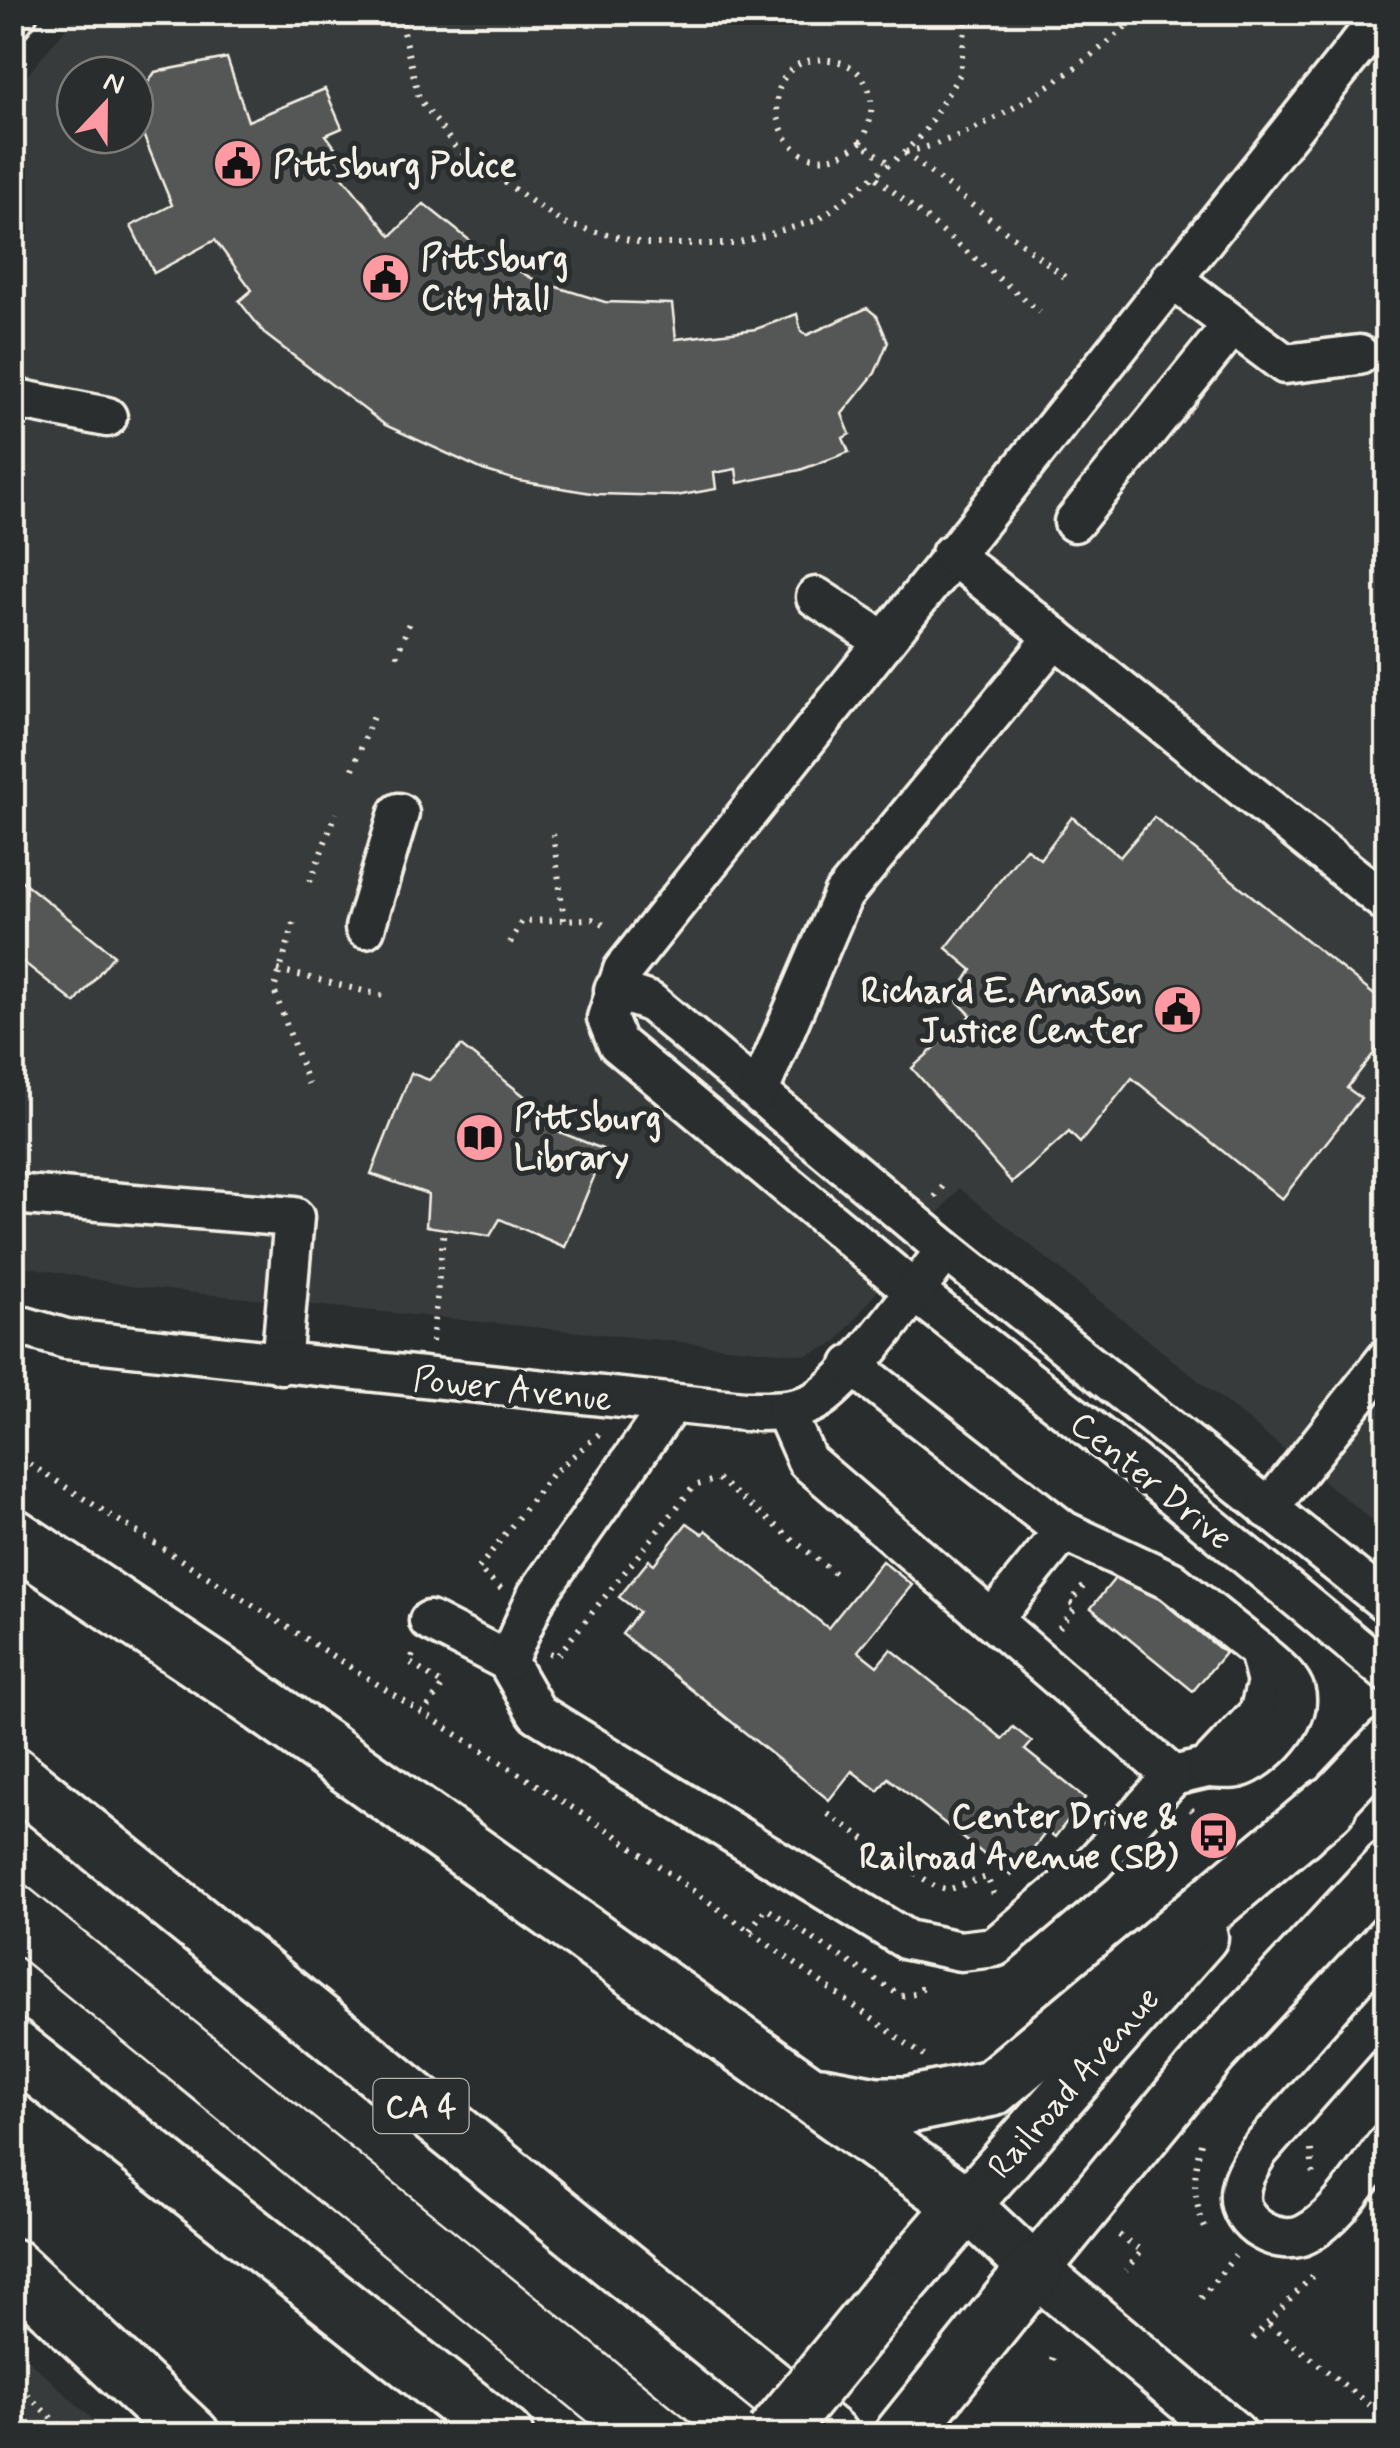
<svg xmlns="http://www.w3.org/2000/svg" width="1400" height="2448" font-family="Mynerve,sans-serif">
  <rect width="100%" height="100%" fill="#2a2d2e"/>
  <filter id="ink" filterUnits="userSpaceOnUse"><feTurbulence type="fractalNoise" baseFrequency=".01" numOctaves="2"/><feDisplacementMap in="SourceGraphic" scale="20" xChannelSelector="R" yChannelSelector="G"/><feConvolveMatrix kernelMatrix="1 2 1 2 8 2 1 2 1" color-interpolation-filters="sRGB"/></filter>
  <g filter="url(#ink)">
    <!-- built -->
    <g fill="#373a3a" fill-rule="evenodd">
      <path d="M78,13H1387V1532L959,1188L836,1343L807,1355L136,1287L13,1264L12,94ZM75,75H135V135H75Z"/>
      <path d="M13,2346L110,2435H13Z"/>
    </g>
    <!-- building -->
    <g fill="#555756" stroke="#f4f1e8" stroke-width="2.5">
      <path d="M227,58L248,121L325,89L342,128L326,135L347,164L338,171L391,236L424,204L483,251L537,281L605,302L672,304L676,339L756,329L797,314L801,331L807,335L867,308L877,316L888,342L875,373L842,414L850,434L843,438L849,452L800,470L738,483L736,469L714,473L716,489L676,496L597,494L519,481L483,470L385,425L266,335L239,301L252,290L215,240L154,273L131,226L172,205L135,115V102L155,72Z"/>
      <path d="M1072,817L1120,857L1154,817L1388,1006V1035L1347,1088L1361,1098L1282,1199L1132,1078L1080,1143L1069,1132L1012,1183L912,1068L971,1015L954,998L972,970L946,948L1026,848L1040,859Z"/>
      <path d="M12,873L114,955L75,1003L12,953Z"/>
      <path d="M461,1046L547,1114L539,1124L605,1150L565,1247L500,1219L490,1236L426,1226L428,1194L371,1174L411,1073L429,1080Z"/>
      <path d="M687,1523L703,1534L706,1530L828,1628L882,1561L912,1585L858,1651L877,1666L891,1649L1003,1739L1013,1727L1032,1742L1025,1750L1085,1798L1055,1837L1047,1831L1011,1876L888,1778L878,1791L852,1771L829,1800L622,1634L639,1612L619,1597L649,1560L654,1564Z"/>
      <path d="M1124,1567L1165,1591L1158,1598L1225,1653L1193,1691L1091,1608Z"/>
    </g>
    <g fill="none" stroke-linecap="round" stroke-linejoin="round">
      <defs>
        <g id="minor">
          <path d="M1385,12L623,970L607,1018L617,1043L914,1291L1145,1472L1388,1673"/>
          <path d="M12,20L18,12"/>
          <path d="M1171,278L1285,364L1359,355"/>
          <path d="M12,398L107,417"/>
          <path d="M1074,522L1231,327"/>
          <path d="M951,554L1388,904"/>
          <path d="M816,597L882,640"/>
          <path d="M365,928L399,813"/>
          <path d="M614,990L650,1002L946,1250L1388,1604"/>
          <path d="M759,1091L843,895L1055,637"/>
          <path d="M12,1194L294,1217L281,1364"/>
          <path d="M12,1323L66,1339L744,1411C769,1411 797,1413 819,1399C855,1375 917,1287 946,1250"/>
          <path d="M852,1365L1064,1531L1171,1581L1259,1651L1267,1683L1259,1713L1207,1768L1173,1776"/>
          <path d="M1268,1509L1388,1357"/>
          <path d="M992,1620L1064,1531"/>
          <path d="M429,1621L507,1661L537,1713L907,1940L960,1951L995,1947L1094,1863L1173,1776L807,1461L785,1411"/>
          <path d="M507,1661L537,1595L671,1404"/>
          <path d="M1207,1768C1216,1768 1229,1770 1238,1768C1263,1761 1303,1720 1295,1692C1291,1677 1271,1663 1259,1652"/>
          <path d="M1388,2004L1258,2152C1250,2165 1241,2178 1240,2194C1237,2225 1280,2248 1306,2234C1339,2217 1365,2171 1388,2142"/>
        </g>
        <g id="major">
          <path d="M1301,1834L1388,1742"/>
          <path d="M1203,1937L966,2205L1035,2270L1233,2436"/>
          <path d="M1035,2270L1212,2054L1388,1865"/>
        </g>
        <g id="highway">
          <path d="M12,1536L231,1682L966,2205L885,2299"/>
          <path d="M12,1774L830,2436"/>
          <path d="M12,2047L505,2436"/>
          <path d="M822,2095L876,2105H908L992,2088L1328,1806"/>
          <path d="M12,2267L192,2436"/>
          <path d="M902,2436L1035,2270"/>
        </g>
      </defs>
      <!-- minor casing -->
      <use href="#minor" stroke="#f4f1e8" stroke-width="45"/>
      <!-- major casing -->
      <use href="#major" stroke="#f4f1e8" stroke-width="55"/>
      <!-- highway casing -->
      <use href="#highway" stroke="#f4f1e8" stroke-width="62"/>
      <!-- path -->
      <g stroke="#f4f1e8" stroke-width="6" stroke-dasharray="2.5 8" stroke-linecap="butt">
        <path d="M405,12L402,28L419,98L456,148L564,224L646,244H736L818,220L905,152L924,132L960,74L967,12"/>
        <path d="M861,142C775,209 740,49 829,60C873,65 881,109 861,142L891,165"/>
        <path d="M906,152C984,137 1085,66 1143,12"/>
        <path d="M905,153L1066,278"/>
        <path d="M877,178L1040,312"/>
        <path d="M397,656L410,620"/>
        <path d="M353,769L375,711"/>
        <path d="M553,834L564,920"/>
        <path d="M310,882L336,813"/>
        <path d="M294,923L274,990L308,1084"/>
        <path d="M510,943L522,921L592,919L609,926"/>
        <path d="M278,970L388,997"/>
        <path d="M935,1197L946,1182"/>
        <path d="M432,1342L444,1229"/>
        <path d="M12,1453L614,1834L924,2056"/>
        <path d="M501,1589L478,1569L552,1474L599,1434"/>
        <path d="M1059,1628L1076,1607L1070,1602L1088,1581"/>
        <path d="M549,1653L557,1656L694,1486L718,1479L838,1576"/>
        <path d="M413,1655L409,1662L443,1685L424,1713"/>
        <path d="M1191,1809L1217,1839"/>
        <path d="M828,1814L936,1887L947,1890L987,1877L996,1900"/>
        <path d="M750,1930L766,1908L901,1996L915,1994L928,1983"/>
        <path d="M1201,2143C1193,2173 1192,2200 1206,2230"/>
        <path d="M1311,2150L1313,2178"/>
        <path d="M1119,2235L1142,2251L1126,2270"/>
        <path d="M1201,2298L1235,2256"/>
        <path d="M1269,2325L1388,2420"/>
        <path d="M1253,2339L1317,2271"/>
        <path d="M1052,2360L1055,2351"/>
        <path d="M12,2380L70,2436"/>
      </g>
      <!-- minor -->
      <use href="#minor" stroke="#2a2d2e" stroke-width="38"/>
      <!-- major -->
      <use href="#major" stroke="#2a2d2e" stroke-width="48"/>
      <!-- highway -->
      <use href="#highway" stroke="#2a2d2e" stroke-width="55"/>
      <!-- tram -->
      <g stroke="#f4f1e8" stroke-width="2.5">
        <path d="M12,1874L708,2436"/>
        <path d="M12,1951L605,2436"/>
      </g>
      <defs>
        <path id="highway-bridge" d="M773,2436L885,2299"/>
      </defs>
      <!-- highway-bridge casing -->
      <use href="#highway-bridge" stroke="#f4f1e8" stroke-width="62" stroke-linecap="butt"/>
      <!-- highway-bridge -->
      <use href="#highway-bridge" stroke="#2a2d2e" stroke-width="55"/>
    </g>
  </g>
  <!-- icons -->
  <defs>
    <symbol id="civic-disc" viewBox="-11 -11 22 22"><circle r="9.5" fill="#ff9aa2" stroke="#2a2d2e"/><path d="M-.6-6.5H3V-4.5H.6V-3L4-1V1h2V6H-6V1h2V-1L-.6-3ZM-1.2 2.5V6h2.4V2.5Z" fill="#111"/></symbol>
    <symbol id="library-disc" viewBox="-11 -11 22 22"><circle r="9.5" fill="#ff9aa2" stroke="#2a2d2e"/><path d="M-6-4Q-3-5.5-.7-3.5V5Q-3 3-6 4ZM6-4Q3-5.5 .7-3.5V5Q3 3 6 4Z" fill="#111"/></symbol>
    <symbol id="bus-disc" viewBox="-11 -11 22 22"><circle r="9.5" fill="#ff9aa2" stroke="#2a2d2e"/><path d="M-5-6H5V4H4V6H2V4H-2V6H-4V4H-5ZM-3.5-4V0h7V-4ZM-3.5 1.2v1.5H-2V1.2ZM2 1.2v1.5H3.5V1.2Z" fill="#111"/></symbol>
  </defs>
  <g fill-rule="evenodd">
    <use href="#civic-disc" x="210" y="136" width="55" height="55"/>
    <use href="#civic-disc" x="358" y="250" width="55" height="55"/>
    <use href="#civic-disc" x="1150" y="982" width="55" height="55"/>
    <use href="#library-disc" x="452" y="1110" width="55" height="55"/>
    <use href="#bus-disc" x="1186" y="1808" width="55" height="55"/>
  </g>
  <g text-anchor="middle" stroke-width="10" stroke-linejoin="round" paint-order="stroke">
    <!-- shield labels -->
    <rect fill="#2a2d2e" stroke="#b7b6b0" stroke-width="2.5" x="373.5" y="2079" width="95" height="54" rx="8"/>
    <g font-size="32" font-weight="bold" fill="#f4f1e8">
      <text x="421" y="2117">CA 4</text>
    </g>
    <!-- poi labels -->
    <g font-size="35" font-weight="bold" fill="#f4f1e8" stroke="#2a2d2e" text-anchor="start">
      <text x="273" y="176">Pittsburg Police</text>
      <text x="421" y="269">Pittsburg<tspan x="421" dy="40">City Hall</tspan></text>
      <text x="1142" y="1002" text-anchor="end">Richard E. Arnason<tspan x="1142" dy="40">Justice Center</tspan></text>
      <text x="514" y="1129">Pittsburg<tspan x="514" dy="40">Library</tspan></text>
      <text x="1178" y="1828" text-anchor="end">Center Drive &amp;<tspan x="1178" dy="40">Railroad Avenue (SB)</tspan></text>
    </g>
    <!-- street labels -->
    <g font-size="35" fill="#f4f1e8" stroke="#2a2d2e">
      <text transform="translate(513 1388) rotate(6)" y="12">Power Avenue</text>
      <text transform="translate(1152 1480) rotate(39)" y="12">Center Drive</text>
      <text transform="translate(1073 2082) rotate(-49)" y="12">Railroad Avenue</text>
    </g>
  </g>
  <!-- margin -->
  <rect width="1400" height="2448" fill="none" stroke="#2a2d2e" stroke-width="50"/>
  <rect x="25" y="25" width="1350" height="2398" fill="none" stroke="#f4f1e8" stroke-width="4" filter="url(#ink)"/>
  <!-- north arrow -->
  <g transform="translate(105 105) rotate(22)"><circle r="48" fill="#2a2d2e" stroke="#7b7b78" stroke-width="2.5"/>
  <path d="M0-8L18 38L0 25L-18 38Z" fill="#ff9aa2"/>
  <text y="-15" font-size="28" font-weight="bold" text-anchor="middle" fill="#f4f1e8">N</text>
  </g>
</svg>
